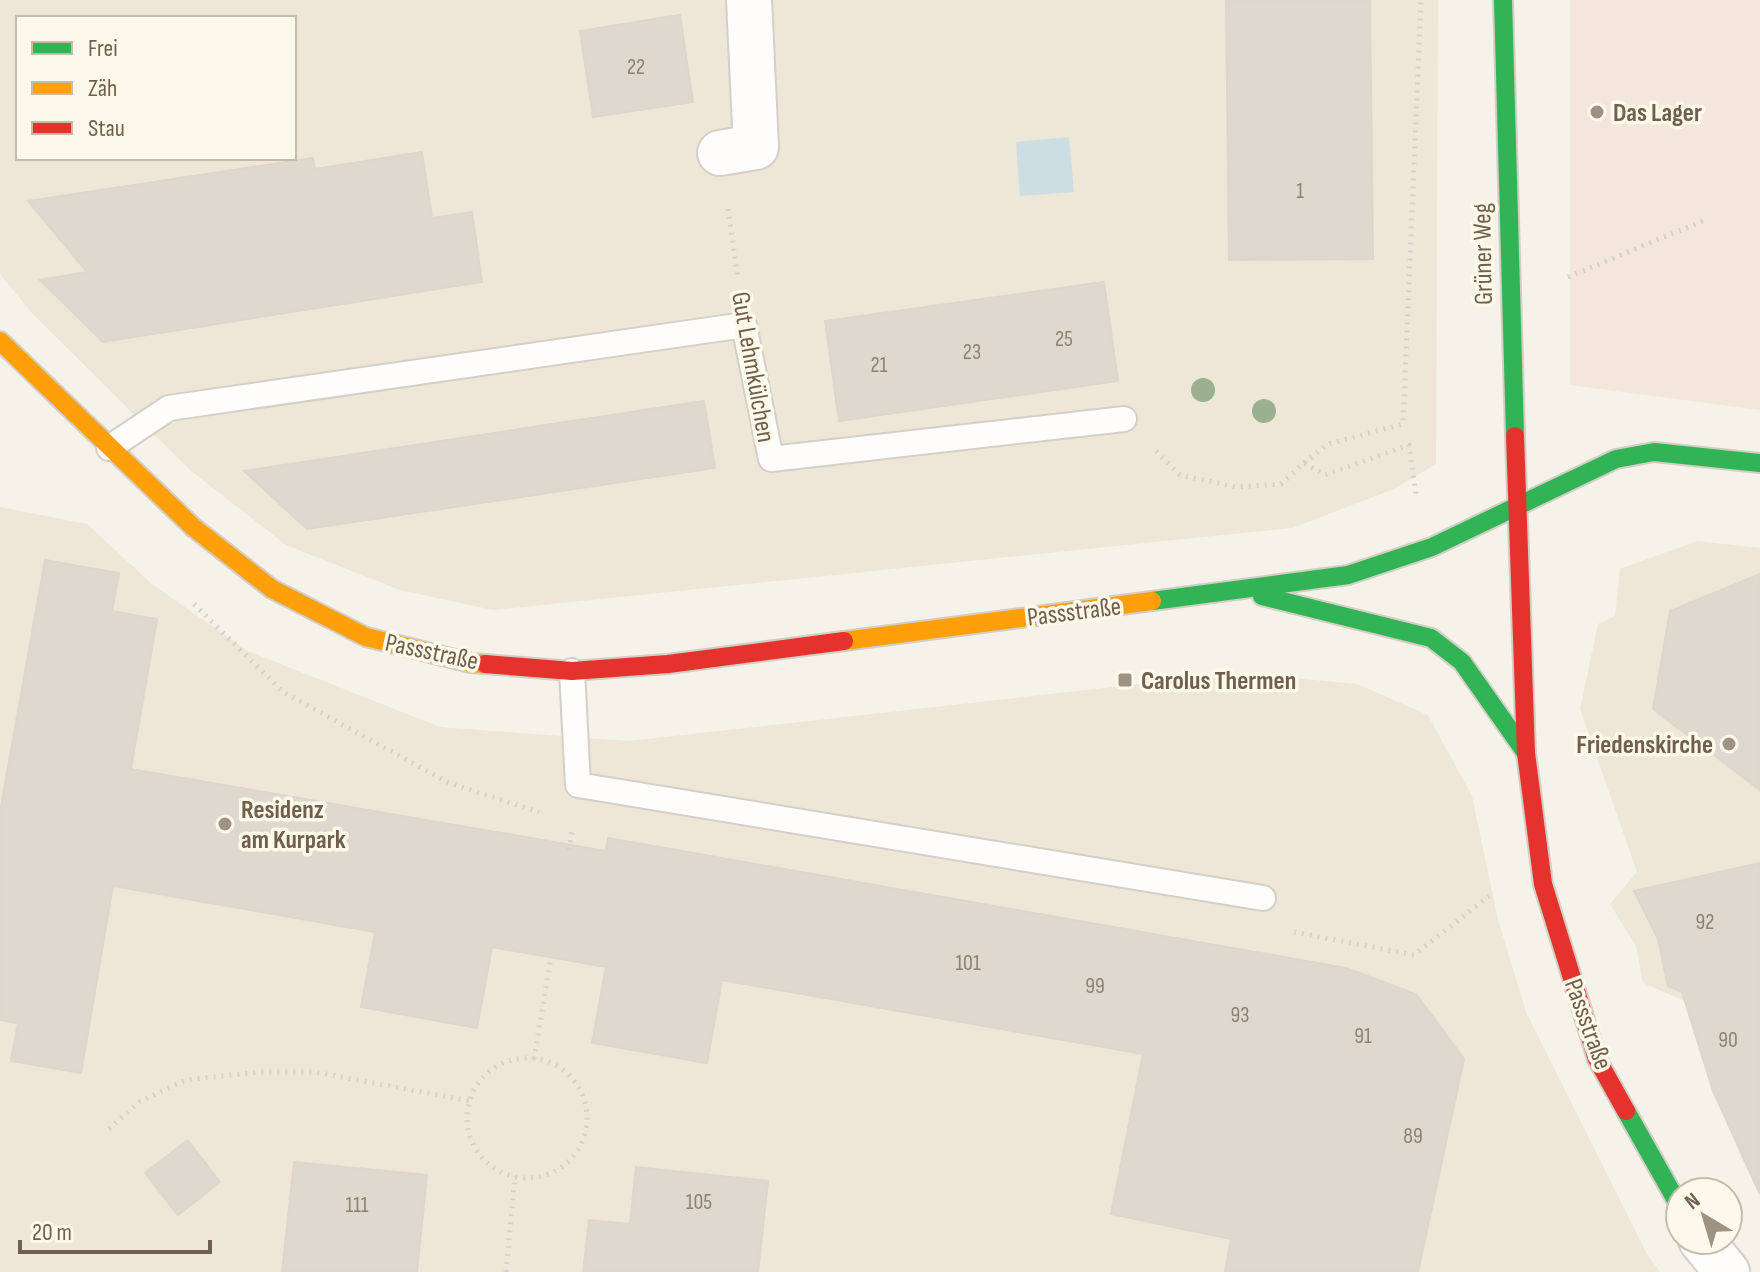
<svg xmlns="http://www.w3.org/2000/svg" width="1760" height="1272" font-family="'Sofia Sans Condensed',sans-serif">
  <rect width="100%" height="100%" fill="#f5f2e9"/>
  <!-- residential -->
  <g fill="#eee6d7" fill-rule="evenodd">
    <path d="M0,0H1438L1436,464L1394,489L1292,528L493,610L400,590L286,545L190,470L31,312L0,274ZM18,18H294V158H18Z"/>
    <path d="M0,507L87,524L153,585L248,651L440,727L629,741L1239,673L1357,684L1428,715L1472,796L1498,920L1526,1012L1647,1254L1660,1272H0Z"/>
    <path d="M1697,541L1760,548V1196L1740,1154L1685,1001L1643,983L1636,946L1610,904L1637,872L1580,709L1598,624L1615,616L1620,569Z"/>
  </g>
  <!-- commercial -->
  <path fill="#f3e6da" d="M1570,0H1760V410L1570,385Z"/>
  <!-- water -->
  <path fill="#ccdee4" d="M1069,137L1074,192L1020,196L1016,142Z"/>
  <!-- building -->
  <g fill="#ded8cf" stroke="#ddd6cc" stroke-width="2">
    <path d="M1226,0H1370L1373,259L1229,260Z"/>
    <path d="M680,15L693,102L593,117L580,31Z"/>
    <path d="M422,152L432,218L472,212L482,282L103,342L40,280L87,272L28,201L313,158L315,169Z"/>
    <path d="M1104,282L1118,381L839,421L825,321Z"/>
    <path d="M704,401L715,468L307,529L244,471Z"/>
    <path d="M45,560L119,573L112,611L157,619L131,769L606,851L608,838L1346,968L1416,994L1464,1059L1418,1272H1225L1231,1239L1111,1214L1143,1054L722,980L707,1063L592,1043L606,967L492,947L477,1028L361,1007L375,932L113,886L81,1073L11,1061L18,1023L0,1020V812Z"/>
    <path d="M1760,574V790L1653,709L1670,611Z"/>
    <path d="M1760,863V1194L1713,1091L1682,992L1668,986L1658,939L1634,891Z"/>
    <path d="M188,1140L220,1182L178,1215L145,1173Z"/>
    <path d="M294,1162L427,1175L417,1272H282Z"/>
    <path d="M636,1167L768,1181L758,1272H583L589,1220L630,1224Z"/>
  </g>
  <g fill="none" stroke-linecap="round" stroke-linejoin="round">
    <defs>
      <g id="lane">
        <path d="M109,448L169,408L744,325L771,459L1124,419"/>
        <path d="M572,671L578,785L1263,898"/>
      </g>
      <g id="street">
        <path d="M720,153L756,147L749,0"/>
        <path d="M1701,1240L1727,1272"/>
      </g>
      <g id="fast">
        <path d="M1503,0L1515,436"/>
        <path d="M1262,596L1431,638L1462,662L1526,753"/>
        <path d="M1152,601L1348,575L1432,547L1616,459L1654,452L1760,463"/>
        <path d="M1626,1111L1680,1207"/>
      </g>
      <g id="slow">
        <path d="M0,341L193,527L272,589L366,637L471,663L485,664"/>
        <path d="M844,641L1152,601"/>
      </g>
      <g id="jam">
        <path d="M1515,436L1526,753L1543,884L1597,1059L1626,1111"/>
        <path d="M485,664L572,671L668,664L844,641"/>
      </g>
    </defs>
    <!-- lane casing -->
    <use href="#lane" stroke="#d4cfc7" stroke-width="28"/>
    <!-- street casing -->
    <use href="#street" stroke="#d4cfc7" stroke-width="48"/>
    <!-- fast casing -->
    <use href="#fast" stroke="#d3cec4" stroke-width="22"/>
    <!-- slow casing -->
    <use href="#slow" stroke="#d3cec4" stroke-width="22"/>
    <!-- jam casing -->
    <use href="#jam" stroke="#d3cec4" stroke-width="22"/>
    <!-- path -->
    <g stroke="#d6d0ca" stroke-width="5" stroke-dasharray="2 6" stroke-linecap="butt">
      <path d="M728,209L738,279"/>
      <path d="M1568,277L1705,220"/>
      <path d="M1156,451L1180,475L1236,487L1281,484L1304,463L1325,475L1409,445L1416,494"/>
      <path d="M1304,463L1328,444L1403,424L1421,0"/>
      <path d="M194,604L283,692L449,783L539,812"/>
      <path d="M569,850L572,832"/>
      <path d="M1294,932L1414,955L1489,896"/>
      <circle cx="527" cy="1118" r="60"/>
      <path d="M534,1059L551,957"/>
      <path d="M109,1129L139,1102L186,1080L259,1072H315L470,1101"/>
      <path d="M506,1272L515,1176"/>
    </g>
    <!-- lane -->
    <use href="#lane" stroke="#fefdfc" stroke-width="24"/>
    <!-- street -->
    <use href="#street" stroke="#fefdfc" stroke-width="44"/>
    <!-- fast -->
    <use href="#fast" stroke="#30b455" stroke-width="18"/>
    <!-- slow -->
    <use href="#slow" stroke="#ff9f0a" stroke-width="18"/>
    <!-- jam -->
    <use href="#jam" stroke="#e5322d" stroke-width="18"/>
  </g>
  <!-- trees -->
  <g fill="#9ab090">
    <circle cx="1203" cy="390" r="12"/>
    <circle cx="1264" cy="411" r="12"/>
  </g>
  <!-- markers -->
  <g fill="#9f9283" stroke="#fdf9ea" stroke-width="3">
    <circle cx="1597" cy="112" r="8"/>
    <rect x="1117" y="672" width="16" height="16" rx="4"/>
    <circle cx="1729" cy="744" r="8"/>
    <circle cx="225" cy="824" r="8"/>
  </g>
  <g text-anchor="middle" stroke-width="7" stroke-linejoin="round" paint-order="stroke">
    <!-- number labels -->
    <g font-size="22" fill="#8e8070">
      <text x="636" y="74">22</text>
      <text x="1300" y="198">1</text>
      <text x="1064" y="346">25</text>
      <text x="972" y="359">23</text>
      <text x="879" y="372">21</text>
      <text x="1705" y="929">92</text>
      <text x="968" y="970">101</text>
      <text x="1095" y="993">99</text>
      <text x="1240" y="1022">93</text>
      <text x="1363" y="1043">91</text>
      <text x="1728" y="1047">90</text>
      <text x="1413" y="1143">89</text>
      <text x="699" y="1209">105</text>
      <text x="357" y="1212">111</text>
    </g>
    <!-- poi labels -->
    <g font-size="26" font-weight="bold" fill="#705f4c" stroke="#fdf9ea" text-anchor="start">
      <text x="1613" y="121">Das Lager</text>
      <text x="1141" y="689">Carolus Thermen</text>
      <text x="1713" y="753" text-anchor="end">Friedenskirche</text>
      <text x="241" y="818">Residenz<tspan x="241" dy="30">am Kurpark</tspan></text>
    </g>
    <!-- street labels -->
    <g font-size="26" fill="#705f4c" stroke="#fdf9ea">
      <text transform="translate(1482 254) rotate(-91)" y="9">Grüner Weg</text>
      <text transform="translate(754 367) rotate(80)" y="9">Gut Lehmkülchen</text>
      <text transform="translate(1074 611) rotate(-7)" y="9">Passstraße</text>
      <text transform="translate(432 651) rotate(12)" y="9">Passstraße</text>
      <text transform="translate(1589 1024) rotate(70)" y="9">Passstraße</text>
    </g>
  </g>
  <!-- legend -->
  <rect x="16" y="16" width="280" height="144" fill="#fdf9ea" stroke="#c5bbab" stroke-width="2"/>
  <rect x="32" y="42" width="40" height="12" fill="#30b455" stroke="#c5bbab" stroke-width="2"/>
  <text x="88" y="56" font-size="24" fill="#705f4c">Frei</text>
  <rect x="32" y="82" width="40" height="12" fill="#ff9f0a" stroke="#c5bbab" stroke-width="2"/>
  <text x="88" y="96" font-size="24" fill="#705f4c">Zäh</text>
  <rect x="32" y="122" width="40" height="12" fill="#e5322d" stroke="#c5bbab" stroke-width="2"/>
  <text x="88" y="136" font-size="24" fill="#705f4c">Stau</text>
  <!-- north arrow -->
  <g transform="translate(1704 1216) rotate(322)"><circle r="38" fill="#fdf9ea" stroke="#c5bbab" stroke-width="2"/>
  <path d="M0-6L14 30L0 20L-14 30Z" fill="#9f9283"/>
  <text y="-12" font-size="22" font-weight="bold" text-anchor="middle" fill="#705f4c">N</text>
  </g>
  <!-- scale -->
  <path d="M20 1240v12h190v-12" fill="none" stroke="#705f4c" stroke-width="4"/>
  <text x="32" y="1240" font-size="24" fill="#705f4c" stroke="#fdf9ea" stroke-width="6" paint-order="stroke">20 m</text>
</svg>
